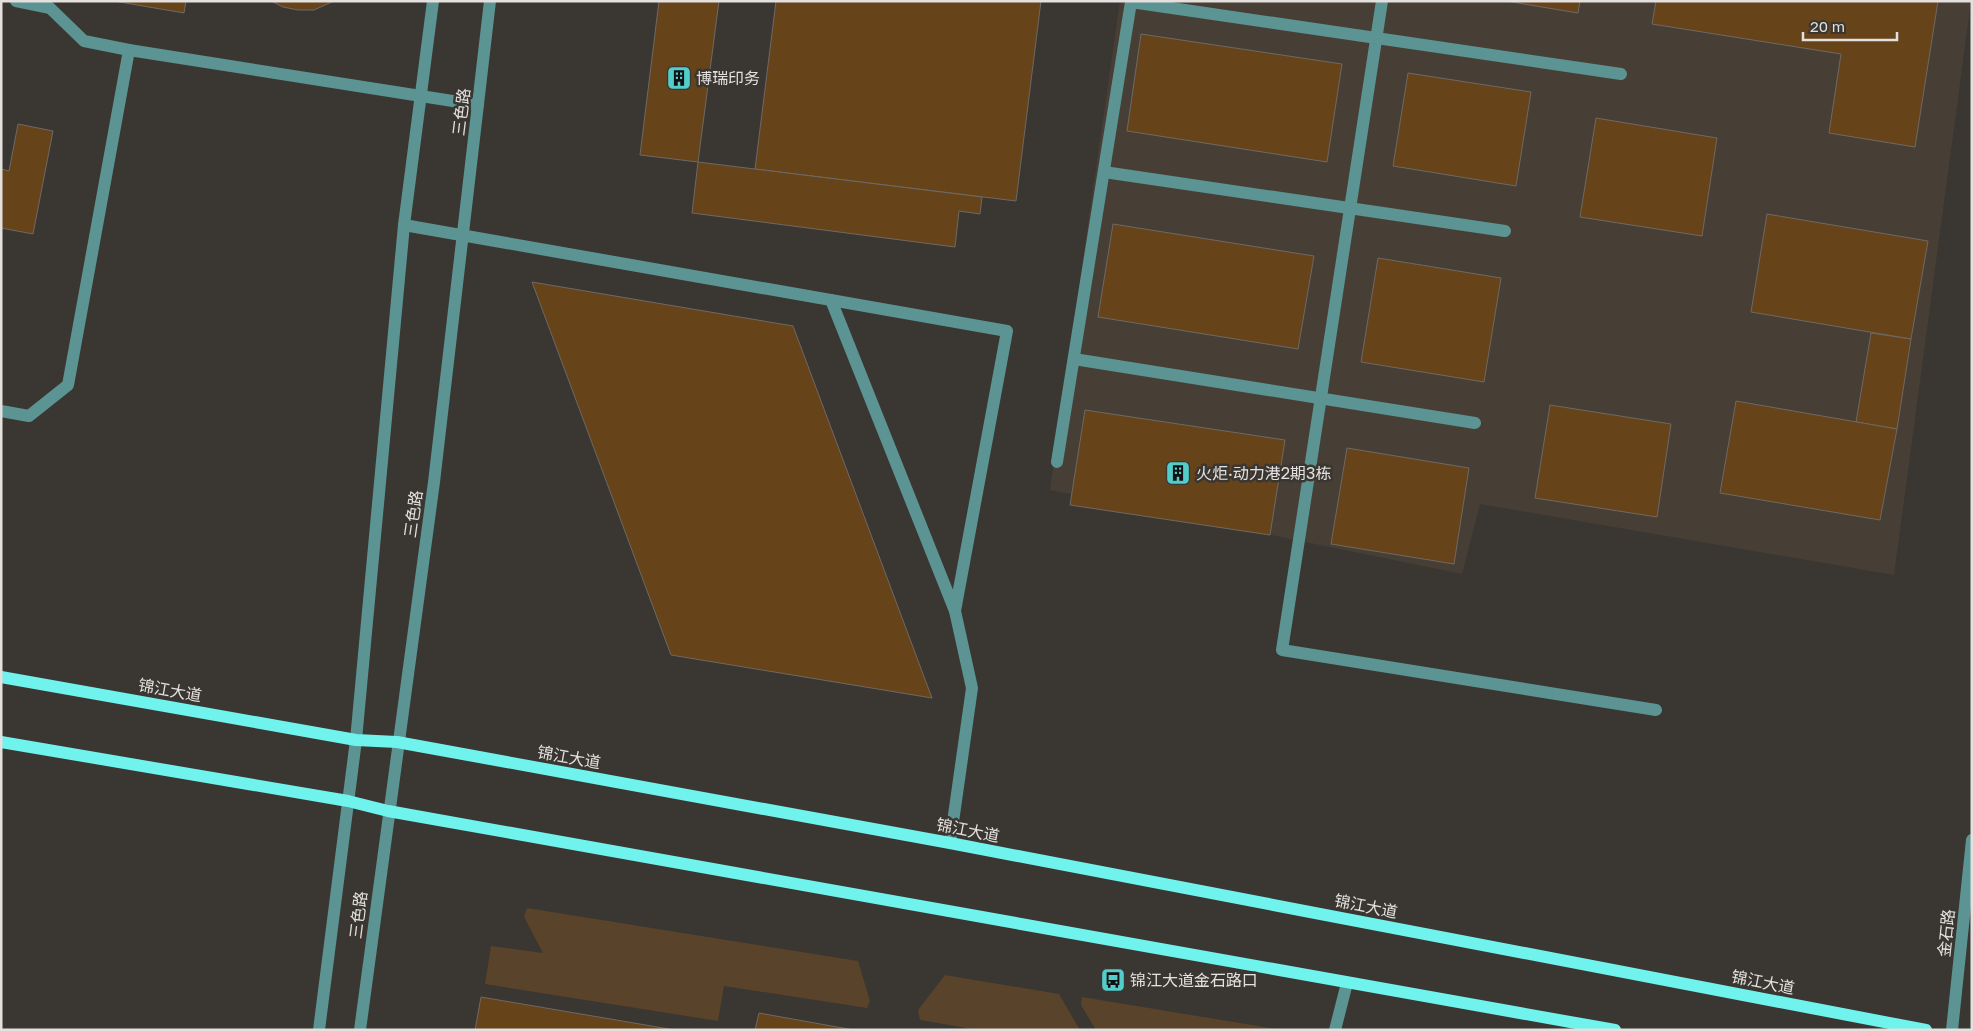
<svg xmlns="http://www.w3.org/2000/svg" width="1973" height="1031" font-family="'Golos Text','Noto Sans SC',sans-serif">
  <rect width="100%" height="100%" fill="#3a3632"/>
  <!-- built -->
  <path fill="#473f36" d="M1120,1H1971L1894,575L1480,504L1462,574L1050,490Z"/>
  <!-- green -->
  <g fill="#5a432b">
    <path d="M527,908L858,961L870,1001L867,1008L724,986L718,1021L485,984L491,946L543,953L524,917Z"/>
    <path d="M945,975L1059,994L1080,1030H978L920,1020L918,1010Z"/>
    <path d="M1082,997L1282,1030H1096L1081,1005Z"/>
  </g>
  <!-- building -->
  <g fill="#67431a" stroke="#6e6965">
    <path d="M114,1H186L184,13Z"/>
    <path d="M271,1H334L314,10H298L283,7Z"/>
    <path d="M659,1H719L698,162L640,155Z"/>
    <path d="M776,1H1041L1016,201L755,169Z"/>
    <path d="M1506,1H1580L1578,13Z"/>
    <path d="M1656,1H1938L1915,147L1829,133L1841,54L1652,24Z"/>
    <path d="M1141,34L1342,64L1327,162L1127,131Z"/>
    <path d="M1408,73L1531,92L1516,186L1393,166Z"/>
    <path d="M1596,118L1717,138L1702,236L1580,217Z"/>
    <path d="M18,124L53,131L33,234L1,228V169L9,171Z"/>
    <path d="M698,162L982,197L980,214L959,211L955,247L692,213Z"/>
    <path d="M1767,214L1928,241L1911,339L1751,312Z"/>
    <path d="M1113,224L1314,256L1298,349L1098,317Z"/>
    <path d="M1378,258L1501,278L1484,382L1361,362Z"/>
    <path d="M532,282L793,326L932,698L671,655Z"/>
    <path d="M1871,333L1911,339L1897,429L1856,422Z"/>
    <path d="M1736,401L1897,429L1880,520L1720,493Z"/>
    <path d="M1550,405L1671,424L1657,517L1535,498Z"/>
    <path d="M1085,410L1285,440L1270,535L1070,505Z"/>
    <path d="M1347,448L1469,468L1454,564L1331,544Z"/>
    <path d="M481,997L675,1030H475Z"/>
    <path d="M759,1013L854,1030H755Z"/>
  </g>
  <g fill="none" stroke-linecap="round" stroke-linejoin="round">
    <!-- minor -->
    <g stroke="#5b9492" stroke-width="12">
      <path d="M1382,1L1282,650L1656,710"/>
      <path d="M129,50L478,105"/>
      <path d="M1104,172L1505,231"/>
      <path d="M404,225L1007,331L955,611L972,688L950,843"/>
      <path d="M831,300L955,611"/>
      <path d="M1074,359L1475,423"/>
      <path d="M1,411L29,416L68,385L129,50L84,41L50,8L16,1"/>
      <path d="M1057,462L1131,2L1621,74"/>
      <path d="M319,1030L356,740L404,225L433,1"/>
      <path d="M360,1030L434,482L490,1"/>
      <path d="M1335,1030L1347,983"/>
      <path d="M1952,1030L1972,840"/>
    </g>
    <!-- major -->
    <g stroke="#70f2ed" stroke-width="12">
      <path d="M1,677L356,740L397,742L950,843L1926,1030"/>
      <path d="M1,742L348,801L388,811L1615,1030"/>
    </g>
  </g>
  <!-- icons -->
  <defs>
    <symbol id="building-square" viewBox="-11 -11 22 22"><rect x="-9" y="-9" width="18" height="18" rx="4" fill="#53cdc9" stroke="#3a3632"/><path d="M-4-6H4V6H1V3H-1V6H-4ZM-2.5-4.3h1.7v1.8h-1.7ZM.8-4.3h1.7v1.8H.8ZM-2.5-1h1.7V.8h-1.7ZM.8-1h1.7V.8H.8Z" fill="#111"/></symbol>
    <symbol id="bus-square" viewBox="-11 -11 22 22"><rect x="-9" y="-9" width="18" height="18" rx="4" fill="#53cdc9" stroke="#3a3632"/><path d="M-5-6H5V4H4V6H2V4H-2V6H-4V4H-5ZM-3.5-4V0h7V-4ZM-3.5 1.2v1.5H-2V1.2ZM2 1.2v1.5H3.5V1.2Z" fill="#111"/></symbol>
  </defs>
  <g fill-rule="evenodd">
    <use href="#building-square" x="665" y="64" width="28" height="28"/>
    <use href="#building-square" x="1164" y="459" width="28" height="28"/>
    <use href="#bus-square" x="1099" y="966" width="28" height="28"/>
  </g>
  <g text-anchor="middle" stroke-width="5" stroke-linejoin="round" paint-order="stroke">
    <!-- poi labels -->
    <g font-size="16" fill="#e3e0de" stroke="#3a3632" text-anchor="start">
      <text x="696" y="84">博瑞印务</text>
      <text x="1196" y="479">火炬·动力港2期3栋</text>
      <text x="1130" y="986">锦江大道金石路口</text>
    </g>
    <!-- street labels -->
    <g font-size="16" fill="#e3e0de" stroke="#3a3632">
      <text transform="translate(461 112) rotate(-83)" y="6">三色路</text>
      <text transform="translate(413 514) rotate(-82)" y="6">三色路</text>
      <text transform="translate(170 690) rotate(10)" y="6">锦江大道</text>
      <text transform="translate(569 757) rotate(10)" y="6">锦江大道</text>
      <text transform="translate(968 830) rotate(11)" y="6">锦江大道</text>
      <text transform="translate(1366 906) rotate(11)" y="6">锦江大道</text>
      <text transform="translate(358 915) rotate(-83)" y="6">三色路</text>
      <text transform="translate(1946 933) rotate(-84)" y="6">金石路</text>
      <text transform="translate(1763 982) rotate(11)" y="6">锦江大道</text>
    </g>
  </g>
  <!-- border -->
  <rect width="1973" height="1031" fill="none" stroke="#e3e0de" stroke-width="5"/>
  <!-- scale -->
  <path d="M1803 32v8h94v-8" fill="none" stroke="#e3e0de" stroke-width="2.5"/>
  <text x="1810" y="32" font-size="15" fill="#e3e0de" stroke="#3a3632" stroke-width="4" paint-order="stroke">20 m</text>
</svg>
